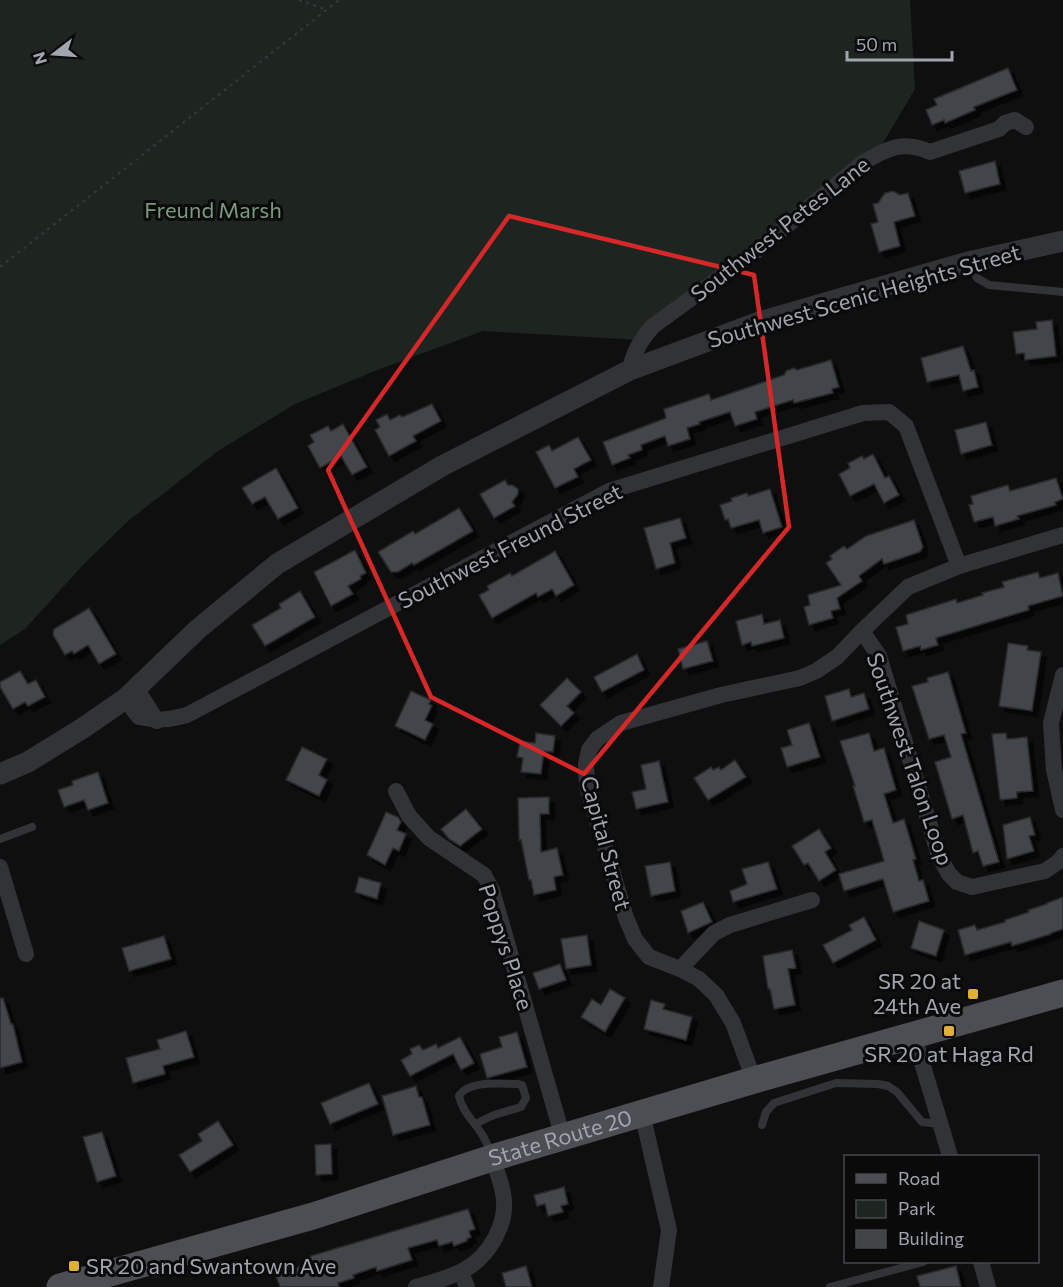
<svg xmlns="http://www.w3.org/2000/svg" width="1063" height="1287" font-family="Commissioner,sans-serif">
  <defs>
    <filter id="shadow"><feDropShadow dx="5.5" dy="5.5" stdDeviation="0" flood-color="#0009"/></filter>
  </defs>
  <rect width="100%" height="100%" fill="#0f0f10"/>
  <!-- park -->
  <path fill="#1e241f" d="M0,0H910L915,89L876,155L640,340L483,331L380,369L295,404L218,451L128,521L82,566L25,629L0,645Z"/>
  <!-- building -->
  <g fill="#434448" stroke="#29292c" stroke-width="1.5" filter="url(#shadow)">
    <path d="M1008,68L1017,90L974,107L975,110L945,123L944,120L932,125L926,110L937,105L934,99Z"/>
    <path d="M995,161L1000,184L965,193L959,171Z"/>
    <path d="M893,191L900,195L908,193L915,216L894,222L900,246L879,252L871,224L878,222L873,204L878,203L885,193Z"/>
    <path d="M1052,320L1056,356L1025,360L1024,353L1016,354L1013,332L1037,329L1036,322Z"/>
    <path d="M963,346L971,371L974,370L978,387L963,391L959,375L927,382L921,358Z"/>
    <path d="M831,360L839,387L832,389L833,393L794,403L793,400L755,412L757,419L735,426L730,412L699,422L700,424L687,428L690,439L668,446L665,436L641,445L642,450L628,455L630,458L612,465L603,442L666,418L664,409L709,394L711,400L784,375L786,371L794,368L797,370Z"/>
    <path d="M432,404L441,421L413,436L416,441L389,456L375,430L380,427L376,420L387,414L390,420L400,415L402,417Z"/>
    <path d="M986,422L992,445L961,454L955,430Z"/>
    <path d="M343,424L367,467L352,475L341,456L320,468L308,446L314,442L310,435L328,426L331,431Z"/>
    <path d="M578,437L591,460L574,469L578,477L555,488L536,452L549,445L552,451Z"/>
    <path d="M873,454L885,478L889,476L899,495L884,503L874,484L850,496L839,474L850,468L848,463L862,456L864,459Z"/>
    <path d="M276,468L298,508L278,519L265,497L252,504L242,488Z"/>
    <path d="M1056,478L1063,499L1055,502L1056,505L1017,516L1019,519L995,526L993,517L974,522L969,505L973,504L971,496L1008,485L1010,491Z"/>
    <path d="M505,480L508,485H512L518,489V494L512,502L515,506L494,518L480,494Z"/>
    <path d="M770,489L782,527L763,533L759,520L731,528L728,519L725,520L720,505L732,501L731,498L747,493L748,496Z"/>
    <path d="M459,508L473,531L414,565L412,563L398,572H391L378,552L413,531L415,534Z"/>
    <path d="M680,518L686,538L670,543L675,563L656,569L644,528Z"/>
    <path d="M914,520L923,547L920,552L884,564L882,559L859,576L862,581L837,598L840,609L831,611L833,618L809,625L804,607L810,605L808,595L841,585L826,563L832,559L830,556L844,546L847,549L866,536Z"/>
    <path d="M355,550L366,573L360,576L361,579L348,586L353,594L331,606L314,572Z"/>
    <path d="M555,551L574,585L556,596L552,589L538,597L536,593L492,618L479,595L489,590L487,586L510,573L512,576Z"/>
    <path d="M1038,572L1040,578L1058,573L1063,596L1028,606L1029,610L936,638L938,645L921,650L920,646L903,651L896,627L908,624L906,615L956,599L957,603L983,595L982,593L1004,587L1002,582Z"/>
    <path d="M300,591L315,617L265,646L252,625L281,608L279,604Z"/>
    <path d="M89,608L116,654L99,664L88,645L74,654L72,651L65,655L53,635L54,629Z"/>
    <path d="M762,614L764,624L780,620L784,638L752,646L751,642L742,645L736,621Z"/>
    <path d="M707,641L713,661L683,669L678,649Z"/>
    <path d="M1008,643L1028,646L1027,650L1041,652L1032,711L999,706Z"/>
    <path d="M637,654L644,670L602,692L594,677Z"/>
    <path d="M20,671L28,684L36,680L45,697L28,706L25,702L13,709L0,687V682Z"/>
    <path d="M948,672L966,733L961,734L999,862L983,866L978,851L973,853L963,815L952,819L935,762L951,757L944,735L929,739L912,686L928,682L927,678Z"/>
    <path d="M567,678L581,692L567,706L574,713L561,726L540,705Z"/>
    <path d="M849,689L851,697L864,693L869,709L832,721L825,696Z"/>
    <path d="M411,691L431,700L429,704L432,706L425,720L433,724L425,740L395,726Z"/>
    <path d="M809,723L820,757L787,767L781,748L792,745L787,730Z"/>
    <path d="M536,733L555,736L553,752L544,751L541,774L521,772L523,758L517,757L520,741L535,743Z"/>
    <path d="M869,733L874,751L884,748L896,790L884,794L893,823L904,819L916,859L913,860L919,881L923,880L929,901L893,912L883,879L844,891L839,874L884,861L872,820L864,822L853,786H855L840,741Z"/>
    <path d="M1006,733L1007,739L1027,737L1033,791L1017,792V798L1000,800L992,734Z"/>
    <path d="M302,747L327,759L319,775L327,780L319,796L286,780Z"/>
    <path d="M735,760L746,777L708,800L694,778L711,767L713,770L719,767L721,770Z"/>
    <path d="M659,761L668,802L636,809L632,792L646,789L641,765Z"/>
    <path d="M98,772L108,803L88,810L84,800L64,807L58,790L73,785L72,781Z"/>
    <path d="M549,797V814H540L541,852L557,848L563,875L554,877L556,890L534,895L531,880H529L521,840H519L518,798Z"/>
    <path d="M466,809L482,829L460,846L449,839L441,829Z"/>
    <path d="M386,812L398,817L401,822L397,830L406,834L399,851L393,848L385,865L367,855Z"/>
    <path d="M1030,817L1035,835L1029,836L1034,851L1007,859L1003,825Z"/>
    <path d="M819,829L831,848L825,852L836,870L819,881L808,863L804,865L792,846Z"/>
    <path d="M670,862L675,891L651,896L645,866Z"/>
    <path d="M768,862L777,889L733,902L730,891L747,884L742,869Z"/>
    <path d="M359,877L381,883L377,899L355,892Z"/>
    <path d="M1063,897V929L1051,933V934L1012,946L1011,942L965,955L958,930L975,925L977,930L1005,922V920L1029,912L1028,910L1047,904V903Z"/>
    <path d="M703,902L712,922L688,933L681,911Z"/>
    <path d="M864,917L876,940L833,963L823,945L852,930L849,925Z"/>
    <path d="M919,921L944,930L936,956L911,948Z"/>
    <path d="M587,935L591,965L566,969L561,939Z"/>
    <path d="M164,936L171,959L129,971L122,948Z"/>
    <path d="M792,950L796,968L788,969L795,1005L774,1009L770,989H768L763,956Z"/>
    <path d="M560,964L566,980L539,989L533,973Z"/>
    <path d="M610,989L625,998L605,1032L581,1017L592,999L601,1005Z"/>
    <path d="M0,998H3L11,1024H13L22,1062L0,1068Z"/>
    <path d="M651,1000L665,1004L663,1009L692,1017L686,1040L644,1029Z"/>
    <path d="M186,1031L194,1057L163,1066L165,1074L133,1083L126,1058L160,1049L157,1040Z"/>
    <path d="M517,1032L527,1067L487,1078L480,1054L502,1047L499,1037Z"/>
    <path d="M460,1037L474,1063L461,1070L453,1054L410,1076L401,1060L412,1054L410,1049L419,1045L423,1050L436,1044L438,1048Z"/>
    <path d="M369,1083L378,1104L330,1124L321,1103Z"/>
    <path d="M416,1086L419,1097H422L430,1125L393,1135L382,1096Z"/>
    <path d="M218,1121L233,1145L190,1172L179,1155L202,1141L198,1134Z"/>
    <path d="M102,1132L116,1176L97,1182L83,1137Z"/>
    <path d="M331,1144L332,1174L316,1175L315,1145Z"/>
    <path d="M564,1187L568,1204L561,1206L563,1212L548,1216L545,1204L537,1206L534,1195Z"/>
    <path d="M468,1209L475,1229L469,1231L471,1237L467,1239V1241L454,1246L452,1242L439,1246L437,1240L408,1248L412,1260L377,1271L376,1267L353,1275L354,1278L338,1283L339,1287H280L275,1274L306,1265L304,1258Z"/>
    <path d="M526,1266L532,1287H506L502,1273Z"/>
    <path d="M956,1266L961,1287H920L917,1276Z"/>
  </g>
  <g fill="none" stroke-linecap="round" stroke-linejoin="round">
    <!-- path -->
    <g stroke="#36383c" stroke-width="2" stroke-dasharray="3 4.5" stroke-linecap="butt">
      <path d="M299,0L327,10"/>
      <path d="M0,267L339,0"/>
    </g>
    <!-- service -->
    <g stroke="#323337" stroke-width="8">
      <path d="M968,262L977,278L989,285L1063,292"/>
      <path d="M0,839L32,827"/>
      <path d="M475,1124L494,1115L521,1107L526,1098L522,1085L517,1084C501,1084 468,1080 459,1096C462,1112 475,1122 483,1136C486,1141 489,1148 491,1154"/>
      <path d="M762,1125L766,1112L774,1103L836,1083L878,1084L888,1086L897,1092L922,1122L940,1124"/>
      <path d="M830,1287L923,1262"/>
    </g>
    <!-- minor -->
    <g stroke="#323337" stroke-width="16">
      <path d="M630,370C633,352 641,339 653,326L751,255L864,162C888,148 903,140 930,152L999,129L1005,123L1015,120L1026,127"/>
      <path d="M862,631L879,656L939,856L949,874L957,882L972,887L1045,871L1058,862L1063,856"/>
      <path d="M1063,675L1051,723L1054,770L1063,810"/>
      <path d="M136,688L157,721"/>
      <path d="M125,699L139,717C157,721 169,720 187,715L609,491L863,413L889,412L906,426L959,566"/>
      <path d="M396,791L409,816L429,838L484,875L492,890L563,1138"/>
      <path d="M0,867L26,954"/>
      <path d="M680,969L714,933L730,925L812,900"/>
      <path d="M914,1036L950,1156"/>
      <path d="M754,1080L733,1023L716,995L699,979L680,969L649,957L635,939L626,918L587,786L586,764L589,750L597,739L621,723L721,695L800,678L816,671L837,657L862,631L908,587L959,566L1063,535"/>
      <path d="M642,1113L669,1230L661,1287"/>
      <path d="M981,1262L988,1287"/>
      <path d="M461,1272L467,1287"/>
      <path d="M416,1287C432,1282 450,1278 464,1270C490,1256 509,1222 503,1193C501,1181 496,1169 492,1158"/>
    </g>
    <!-- tertiary -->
    <path stroke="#323337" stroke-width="21" d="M0,774L28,762L83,728L125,699L198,629L277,564L442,466L630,370L759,322L968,262L1063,241"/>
    <!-- primary -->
    <path stroke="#4d4e53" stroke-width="27" id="s1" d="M60,1287L313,1216L492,1158L754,1080L1063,993"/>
  </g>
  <!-- marked area -->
  <path fill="none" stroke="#d62828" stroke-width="4.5" stroke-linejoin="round" d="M509,216L754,275L789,527L584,774L431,697L328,470Z"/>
  <!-- markers -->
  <g fill="#e0af37" stroke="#0a0a0b" stroke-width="2">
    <rect x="967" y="988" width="12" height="12" rx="3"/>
    <rect x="943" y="1025" width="12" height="12" rx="3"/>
    <rect x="68" y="1260" width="12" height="12" rx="3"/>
  </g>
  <g text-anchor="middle" stroke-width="6" stroke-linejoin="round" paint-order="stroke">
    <!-- park labels -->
    <g font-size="22" fill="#7a997d" stroke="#0a0a0b">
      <text x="213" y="218">Freund Marsh</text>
    </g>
    <!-- street labels -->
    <g font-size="22" fill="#a1a5b0" stroke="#0a0a0b">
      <text transform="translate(780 229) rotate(-38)" y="8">Southwest Petes Lane</text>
      <text transform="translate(864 296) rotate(-16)" y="8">Southwest Scenic Heights Street</text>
      <text transform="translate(510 546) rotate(-27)" y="8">Southwest Freund Street</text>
      <text transform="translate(910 759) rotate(71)" y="8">Southwest Talon Loop</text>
      <text transform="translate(606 843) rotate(75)" y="8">Capital Street</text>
      <text transform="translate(506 947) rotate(72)" y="8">Poppys Place</text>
      <text dy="8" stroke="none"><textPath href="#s1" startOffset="522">State Route 20</textPath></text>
    </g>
    <!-- poi labels -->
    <g font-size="22" fill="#a1a5b0" stroke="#0a0a0b" text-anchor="end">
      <text x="961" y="989">SR 20 at<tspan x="961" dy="25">24th Ave</tspan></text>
      <text x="949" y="1062" text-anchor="middle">SR 20 at Haga Rd</text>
      <text x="86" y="1274" text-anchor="start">SR 20 and Swantown Ave</text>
    </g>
  </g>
  <!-- legend -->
  <rect x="844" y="1155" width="195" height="108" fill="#0a0a0b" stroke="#46484d" stroke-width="1.5"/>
  <rect x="856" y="1174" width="30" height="9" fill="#4d4e53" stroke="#46484d" stroke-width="1.5"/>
  <text x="898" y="1185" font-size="18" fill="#a1a5b0">Road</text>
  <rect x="856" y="1200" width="30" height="18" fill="#1e241f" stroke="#46484d" stroke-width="1.5"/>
  <text x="898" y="1215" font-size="18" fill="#a1a5b0">Park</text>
  <rect x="856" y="1230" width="30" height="18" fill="#434448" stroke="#46484d" stroke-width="1.5"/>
  <text x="898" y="1245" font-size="18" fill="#a1a5b0">Building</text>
  <!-- north arrow -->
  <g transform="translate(54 54) rotate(253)" stroke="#0a0a0b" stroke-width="4.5" paint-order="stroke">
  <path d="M0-4.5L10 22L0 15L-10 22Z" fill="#a1a5b0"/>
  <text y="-9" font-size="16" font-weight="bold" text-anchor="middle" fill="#a1a5b0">N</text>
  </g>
  <!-- scale -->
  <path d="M847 51v9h105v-9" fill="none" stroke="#a1a5b0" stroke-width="3"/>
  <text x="856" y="51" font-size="18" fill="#a1a5b0" stroke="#0a0a0b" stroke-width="4.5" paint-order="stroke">50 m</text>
</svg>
